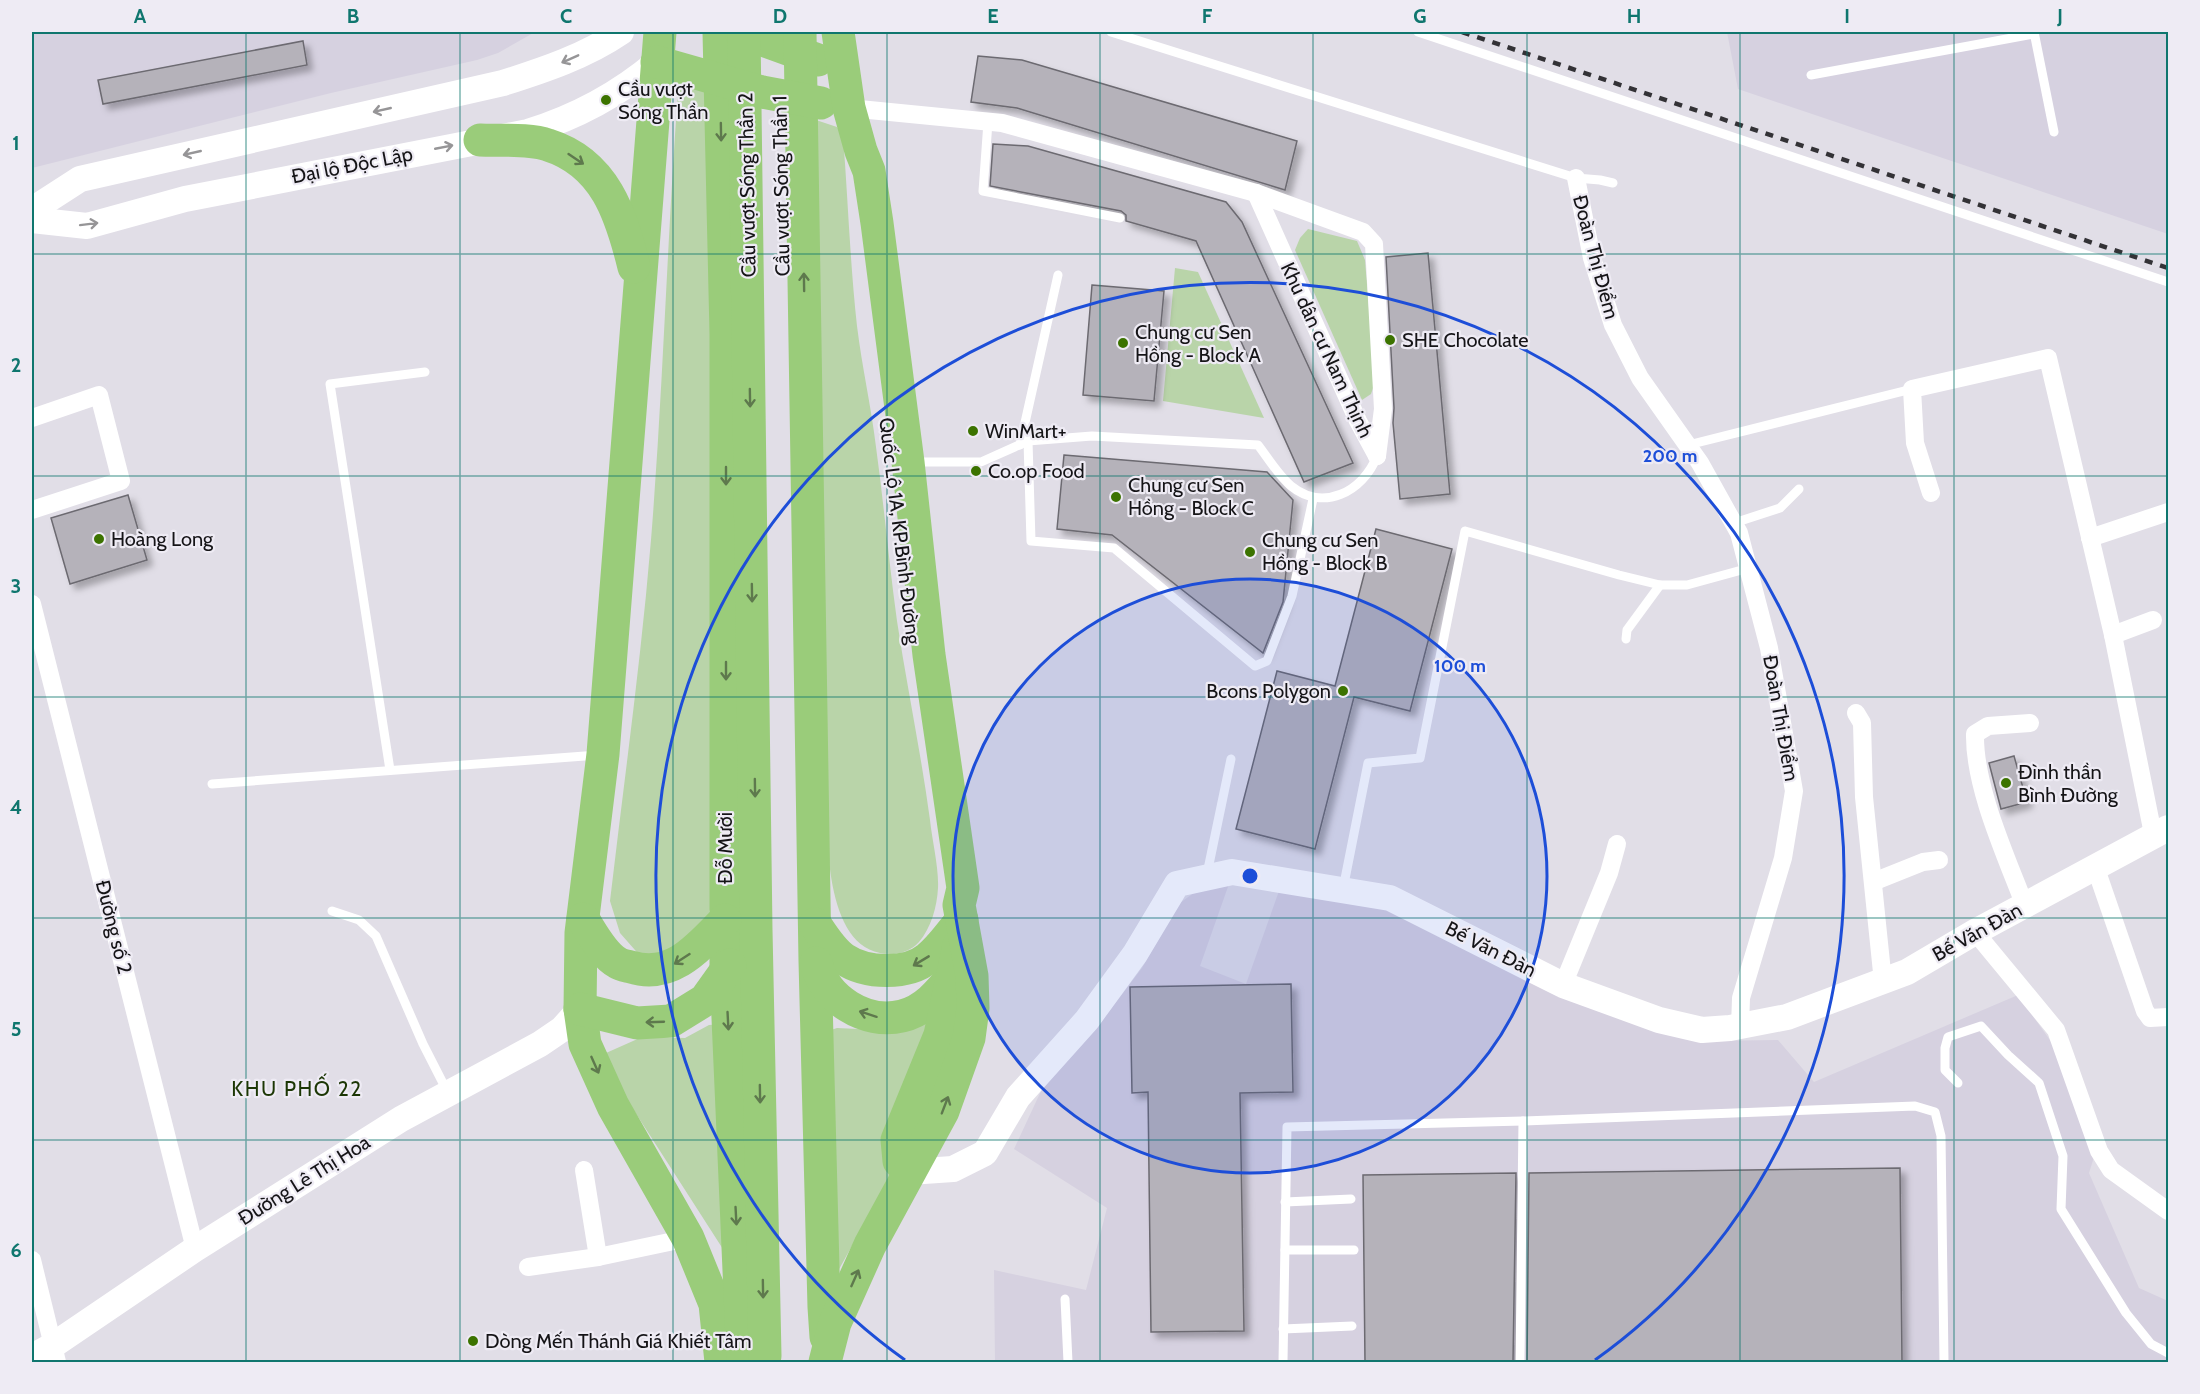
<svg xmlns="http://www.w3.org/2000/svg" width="2200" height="1394" font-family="Cabin,sans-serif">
  <defs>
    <filter id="shadow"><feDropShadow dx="5.5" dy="5.5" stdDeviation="3" flood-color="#0004"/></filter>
  </defs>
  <rect width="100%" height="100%" fill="#e1dee7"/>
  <!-- built -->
  <g fill="#d6d1e0">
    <path d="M32,32H535L498,53L477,60L331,93L32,168Z"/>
    <path d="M1727,32H2168V234L1738,89Z"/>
    <path d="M1230,881L1200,966L1246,984L1279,891L1395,906L1707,1041L1778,1040L1814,1082L2018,995L2052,1043L2094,1157L2089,1173L2139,1288L2168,1301V1362H995L994,1270L1086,1290L1107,1208L1014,1149L1048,1076L1098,1026L1142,968L1180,903L1206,884Z"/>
  </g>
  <!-- green -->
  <g fill="#b9d4a9">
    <path d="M686,84L705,87L719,760L713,898L704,932L698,944L642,958L620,933L610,901C624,781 641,661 651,540C663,391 667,241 678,92Z"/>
    <path d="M810,118L837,127L843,136C848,199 850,263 857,326C862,367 871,406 876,447C884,505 889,563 897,621C907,687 921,753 930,820C932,840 939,868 938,888C937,907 931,928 919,942C909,953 893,956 880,953C821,941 828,825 825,778Z"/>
    <path d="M1308,229L1357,241L1365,260L1375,382L1371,394L1362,400L1295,250L1300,238Z"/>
    <path d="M1175,268L1198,272L1264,418L1163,401Z"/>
    <path d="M940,1017L893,1172L838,1271L831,1030L837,1028L880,1030Z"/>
    <path d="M722,1024L730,1260L617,1084L606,1053L642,1037L685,1038L709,1025Z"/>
  </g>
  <!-- building -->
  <g fill="#b5b2ba" stroke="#6c6a71" stroke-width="1.5" filter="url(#shadow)">
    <path d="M303,41L307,65L103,104L98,80Z"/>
    <path d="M978,56L1022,60L1297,141L1285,190L1017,108L971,102Z"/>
    <path d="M993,144L1028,146L1226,202L1242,222L1353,463L1304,482L1196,241L1126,221V215L1121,211L990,186Z"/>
    <path d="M1428,253L1450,494L1400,499L1393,423L1394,408L1386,257Z"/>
    <path d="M1092,285L1164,291L1154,401L1083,395Z"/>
    <path d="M1064,455L1267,472L1293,500L1283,602L1263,653L1112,535L1057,529Z"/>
    <path d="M128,495L147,560L70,584L51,518Z"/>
    <path d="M1376,529L1452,549L1410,711L1354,697L1315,849L1236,829L1277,671L1335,686Z"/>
    <path d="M2014,756L2027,802L2001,809L1989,763Z"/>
    <path d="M1291,984L1293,1092L1240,1093L1244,1331L1151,1332L1148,1092L1132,1093L1130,987Z"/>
    <path d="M1900,1168L1902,1362H1527L1529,1173Z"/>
    <path d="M1516,1173L1513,1362H1365L1363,1175Z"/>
  </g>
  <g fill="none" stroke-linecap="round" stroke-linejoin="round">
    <!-- lane -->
    <g stroke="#fff" stroke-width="9">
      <path d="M1111,32L1576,178L1600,180L1613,183"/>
      <path d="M1418,32L2168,282"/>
      <path d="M2034,32L2054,132"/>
      <path d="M1811,75L2034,34"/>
      <path d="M988,122L983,191L1120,218"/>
      <path d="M1028,441L1031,541L1114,548L1255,666L1267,661L1292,596L1313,499"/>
      <path d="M1020,445L1058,275"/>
      <path d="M1688,445L1912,389"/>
      <path d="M913,462H981L1028,441L1092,436L1258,445C1268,458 1278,475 1291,486C1323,512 1363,492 1377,456"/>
      <path d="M1734,523L1780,508L1799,489"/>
      <path d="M1626,639L1627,630L1660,585"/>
      <path d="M390,770L330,384L425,372"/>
      <path d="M212,784L598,755"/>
      <path d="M1207,874L1231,759"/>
      <path d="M1343,889L1368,763L1420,758L1465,531L1619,575L1660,585H1687L1749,568"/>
      <path d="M332,911L359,920L376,936L423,1044L447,1091"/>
      <path d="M1958,1083L1945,1070V1048L1948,1037L1981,1026L2008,1055L2039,1083L2063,1156L2061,1209L2126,1313L2151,1344L2168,1353"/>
      <path d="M1285,1202L1351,1199"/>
      <path d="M1285,1250H1354"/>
      <path d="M1065,1299L1068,1362"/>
      <path d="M1283,1329L1352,1326"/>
      <path d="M1283,1362L1287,1127L1523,1121L1915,1106L1935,1112L1941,1136L1944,1362"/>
      <path d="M1520,1362L1523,1121"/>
    </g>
    <!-- street -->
    <g stroke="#fff" stroke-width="18">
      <path d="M849,108L1002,123L1256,193L1363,232L1374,244L1383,409L1377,456"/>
      <path d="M1576,178L1592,258L1613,325L1640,378L1700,463L1739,533L1769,648L1794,791L1783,858L1741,998L1740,1027"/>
      <path d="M1256,193L1358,421L1377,456"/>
      <path d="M32,418L99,395L121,481L32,510"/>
      <path d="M1931,493L1915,443L1912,389L2048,358L2113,635L2153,834"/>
      <path d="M2090,538L2168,512"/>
      <path d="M32,604L195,1249"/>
      <path d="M2113,635L2153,620"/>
      <path d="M1856,713L1862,723L1864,797L1883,982"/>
      <path d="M2095,866L2145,1011L2150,1018L2168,1017"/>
      <path d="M1873,882L1923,862L1939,860"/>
      <path d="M2025,906C2006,856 1974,787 1975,734L1988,726L2030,723"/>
      <path d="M1975,932L2056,1030L2099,1151L2111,1170L2168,1211"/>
      <path d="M1563,985L1609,873L1617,844"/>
      <path d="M584,1170L598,1257"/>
      <path d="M32,1260L57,1362"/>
      <path d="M528,1267L598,1257L688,1238"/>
    </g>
    <!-- secondary -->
    <g stroke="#fff" stroke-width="26">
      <path d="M32,210L80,179L503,83C544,70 586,56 621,32"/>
      <path d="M32,220L87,226L185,199L528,132C577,117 618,95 657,62"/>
      <path d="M909,1172L953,1169L985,1153L1018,1097L1087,1020L1135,954L1177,884L1232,872L1390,898L1563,985L1659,1020L1702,1030L1730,1028L1787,1017L1907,972L1975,932L2168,828"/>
      <path d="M32,1357L52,1346L195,1249L401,1119L540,1044L562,1029L580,1009"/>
    </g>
    <!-- highway -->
    <g stroke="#9acc7a" stroke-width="33">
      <path d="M660,32L603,754L581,933L580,1009L585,1044L613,1106L688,1238L715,1304L721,1362"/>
      <path d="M719,32L726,334V972L743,1362"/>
      <path d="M741,32L818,60"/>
      <path d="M744,32L756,930L765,1356"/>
      <path d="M800,32L815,961L824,1307L826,1337"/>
      <path d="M657,62L762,92L821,103"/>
      <path d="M480,140C501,141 528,138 548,145C605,163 621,214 634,267"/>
      <path d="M583,919C592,933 603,955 618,963C621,965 627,966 631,967C672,980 699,947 725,920"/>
      <path d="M815,924C823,936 832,951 844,959C866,974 908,975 928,958C941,948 951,932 962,920"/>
      <path d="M816,963C825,999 865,1025 902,1016C924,1011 939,993 952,977"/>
      <path d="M580,1009L637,1023L671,1021L705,1000L730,965"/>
      <path d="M909,1172L899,1161L897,1140L940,1035L959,945"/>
      <path d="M825,1362L835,1323L870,1245L943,1111L969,1038L973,1008L972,976L959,905L963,888L929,655L908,462L877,223L869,171L861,151L849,108L838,32"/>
    </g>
    <!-- rail -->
    <path stroke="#333236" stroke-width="4.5" stroke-dasharray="8 8" stroke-linecap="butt" d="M1462,32L2168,268"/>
  </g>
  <!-- one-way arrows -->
  <defs><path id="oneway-shaft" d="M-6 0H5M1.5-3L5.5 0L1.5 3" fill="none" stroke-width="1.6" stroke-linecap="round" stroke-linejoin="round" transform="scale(1.5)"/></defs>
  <g stroke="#969597">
    <use href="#oneway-shaft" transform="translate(570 59) rotate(156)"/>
    <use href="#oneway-shaft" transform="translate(382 110) rotate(167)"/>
    <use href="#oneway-shaft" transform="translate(444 147) rotate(-11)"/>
    <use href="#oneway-shaft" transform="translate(192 153) rotate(167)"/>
    <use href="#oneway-shaft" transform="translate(89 224) rotate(-7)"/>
  </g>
  <g stroke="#5e794d">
    <use href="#oneway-shaft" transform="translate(721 132) rotate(89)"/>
    <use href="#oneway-shaft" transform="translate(576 159) rotate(34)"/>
    <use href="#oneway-shaft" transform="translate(804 282) rotate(-91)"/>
    <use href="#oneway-shaft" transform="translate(750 398) rotate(89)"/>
    <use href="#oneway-shaft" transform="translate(726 476) rotate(90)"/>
    <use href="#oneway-shaft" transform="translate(752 593) rotate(89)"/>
    <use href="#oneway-shaft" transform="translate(726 671) rotate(90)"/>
    <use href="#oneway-shaft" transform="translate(755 788) rotate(89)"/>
    <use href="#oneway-shaft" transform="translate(682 959) rotate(147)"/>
    <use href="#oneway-shaft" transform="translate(921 961) rotate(149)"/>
    <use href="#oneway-shaft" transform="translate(868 1014) rotate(-162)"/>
    <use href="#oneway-shaft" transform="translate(728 1021) rotate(87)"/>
    <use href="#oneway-shaft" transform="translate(655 1022) rotate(178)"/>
    <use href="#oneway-shaft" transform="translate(595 1065) rotate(66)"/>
    <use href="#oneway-shaft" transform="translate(760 1094) rotate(89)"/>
    <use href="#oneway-shaft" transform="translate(945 1105) rotate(-69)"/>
    <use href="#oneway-shaft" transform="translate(736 1216) rotate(87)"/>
    <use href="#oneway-shaft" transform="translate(855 1278) rotate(-66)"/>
    <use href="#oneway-shaft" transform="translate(763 1289) rotate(89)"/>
  </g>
  <!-- grid -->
  <path fill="none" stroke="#0f766e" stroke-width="1.5" stroke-opacity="0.55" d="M246,32V1362M460,32V1362M673,32V1362M887,32V1362M1100,32V1362M1313,32V1362M1527,32V1362M1740,32V1362M1954,32V1362M32,254H2168M32,476H2168M32,697H2168M32,918H2168M32,1140H2168"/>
  <!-- distance rings -->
  <circle cx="1250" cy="876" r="297" fill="#1d4ed8" fill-opacity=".12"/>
  <g fill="none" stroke="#1d4ed8" stroke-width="3">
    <circle cx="1250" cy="876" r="297"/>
    <path d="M905 1360A594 594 0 1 1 1595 1360"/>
  </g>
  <!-- markers -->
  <g fill="#3c7300" stroke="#eeebf4" stroke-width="2">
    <circle cx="606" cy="100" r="6"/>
    <circle cx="1390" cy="340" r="6"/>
    <circle cx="1123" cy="343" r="6"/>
    <circle cx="973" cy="431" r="6"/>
    <circle cx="976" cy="471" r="6"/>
    <circle cx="1116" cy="497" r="6"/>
    <circle cx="99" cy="539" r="6"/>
    <circle cx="1250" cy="552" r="6"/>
    <circle cx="1343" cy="691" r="6"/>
    <circle cx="2006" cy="783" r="6"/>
    <circle cx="473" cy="1341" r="6"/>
  </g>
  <g text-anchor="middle" stroke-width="4.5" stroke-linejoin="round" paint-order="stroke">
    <!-- poi labels -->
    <g font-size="20" fill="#151417" stroke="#eeebf4" text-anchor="start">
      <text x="618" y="96">Cầu vượt<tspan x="618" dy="23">Sóng Thần</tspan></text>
      <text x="1135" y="339">Chung cư Sen<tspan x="1135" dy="23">Hồng - Block A</tspan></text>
      <text x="1402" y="347">SHE Chocolate</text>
      <text x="985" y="438">WinMart+</text>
      <text x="988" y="478">Co.op Food</text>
      <text x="1128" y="492">Chung cư Sen<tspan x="1128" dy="23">Hồng - Block C</tspan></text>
      <text x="111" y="546">Hoàng Long</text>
      <text x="1262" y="547">Chung cư Sen<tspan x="1262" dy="23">Hồng - Block B</tspan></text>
      <text x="1331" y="698" text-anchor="end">Bcons Polygon</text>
      <text x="2018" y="779">Đình thần<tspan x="2018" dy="23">Bình Đường</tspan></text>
      <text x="485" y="1348">Dòng Mến Thánh Giá Khiết Tâm</text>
    </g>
    <!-- street labels -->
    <g font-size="20" fill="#151417" stroke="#eeebf4">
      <text transform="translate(352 165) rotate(-11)" y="7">Đại lộ Độc Lập</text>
      <text transform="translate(747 185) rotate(-91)" y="7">Cầu vượt Sóng Thần 2</text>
      <text transform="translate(781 186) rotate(-91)" y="7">Cầu vượt Sóng Thần 1</text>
      <text transform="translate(1596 257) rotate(75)" y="7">Đoàn Thị Điểm</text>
      <text transform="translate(1327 350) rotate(65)" y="7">Khu dân cư Nam Thịnh</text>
      <text transform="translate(900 531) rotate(83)" y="7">Quốc Lộ 1A, KP.Bình Đường</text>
      <text transform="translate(1781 718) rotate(80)" y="7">Đoàn Thị Điểm</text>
      <text transform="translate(725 848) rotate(-90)" y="7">Đỗ Mười</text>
      <text transform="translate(114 927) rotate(76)" y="7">Đường số 2</text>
      <text transform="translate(1977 932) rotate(-29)" y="7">Bế Văn Đàn</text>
      <text transform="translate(1491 949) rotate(27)" y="7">Bế Văn Đàn</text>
      <text transform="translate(304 1180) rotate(-32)" y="7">Đường Lê Thị Hoa</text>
    </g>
    <!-- neighbourhood labels -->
    <g font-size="21" letter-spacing="1.5" fill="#1c3705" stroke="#eeebf4">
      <text x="297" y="1096">KHU PHỐ 22</text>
    </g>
  </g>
  <circle cx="1250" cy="876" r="9" fill="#1d4ed8" stroke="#eeebf4" stroke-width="3"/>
  <g font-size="18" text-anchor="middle" font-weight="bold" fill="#1d4ed8" stroke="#eeebf4" stroke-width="4.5" stroke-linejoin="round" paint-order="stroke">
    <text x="1670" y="462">200 m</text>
    <text x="1460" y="672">100 m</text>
  </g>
  <!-- border -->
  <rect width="2200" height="1394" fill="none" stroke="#eeebf4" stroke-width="66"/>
  <rect x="33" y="33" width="2134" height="1328" fill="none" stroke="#0f766e" stroke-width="2"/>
  <g font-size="20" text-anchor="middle" font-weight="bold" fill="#0f766e">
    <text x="140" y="23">A</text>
    <text x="353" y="23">B</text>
    <text x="566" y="23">C</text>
    <text x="780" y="23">D</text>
    <text x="993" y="23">E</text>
    <text x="1207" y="23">F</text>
    <text x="1420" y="23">G</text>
    <text x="1634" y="23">H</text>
    <text x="1847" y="23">I</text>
    <text x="2060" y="23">J</text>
    <text x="16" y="150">1</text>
    <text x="16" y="372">2</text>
    <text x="16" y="593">3</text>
    <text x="16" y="814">4</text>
    <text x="16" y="1036">5</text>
    <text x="16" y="1257">6</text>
  </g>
</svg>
